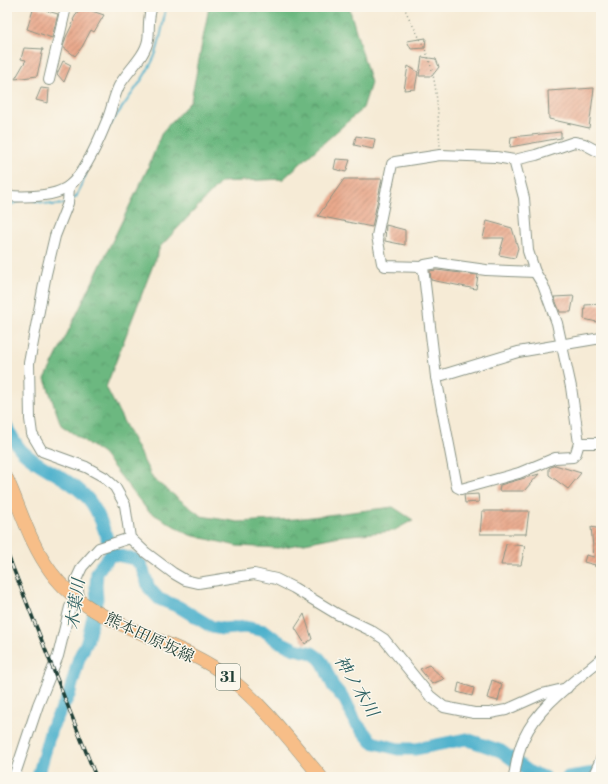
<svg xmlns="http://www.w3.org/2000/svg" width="608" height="784" font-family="'Libre Bodoni','Noto Serif JP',serif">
  <defs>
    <pattern id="forest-crowns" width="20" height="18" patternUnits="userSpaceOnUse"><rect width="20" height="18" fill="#6cb880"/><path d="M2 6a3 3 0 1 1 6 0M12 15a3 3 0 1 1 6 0" fill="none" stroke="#58976a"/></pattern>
    <pattern id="building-hatch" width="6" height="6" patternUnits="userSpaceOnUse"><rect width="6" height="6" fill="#e9a98c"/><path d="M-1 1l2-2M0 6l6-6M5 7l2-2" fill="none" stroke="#bc8b73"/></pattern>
  </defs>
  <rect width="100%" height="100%" fill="#fbf7ec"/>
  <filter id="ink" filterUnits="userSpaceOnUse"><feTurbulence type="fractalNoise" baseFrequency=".025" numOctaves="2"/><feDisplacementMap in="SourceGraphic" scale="8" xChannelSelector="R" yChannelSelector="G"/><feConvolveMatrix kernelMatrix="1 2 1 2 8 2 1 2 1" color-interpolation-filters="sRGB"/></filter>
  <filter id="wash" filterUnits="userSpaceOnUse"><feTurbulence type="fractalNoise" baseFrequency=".012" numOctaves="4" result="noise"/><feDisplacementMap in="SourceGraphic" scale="16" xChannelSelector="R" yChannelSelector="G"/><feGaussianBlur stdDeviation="0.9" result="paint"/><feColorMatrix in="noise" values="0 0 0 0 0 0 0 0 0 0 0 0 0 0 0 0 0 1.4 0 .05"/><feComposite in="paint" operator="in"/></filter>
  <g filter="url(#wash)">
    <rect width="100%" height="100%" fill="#f6ebd6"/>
    <!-- forest -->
    <path fill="url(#forest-crowns)" stroke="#467a5a" d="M209,7H349L371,83L363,108L283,179L221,182L160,247L106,387L153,479L201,516L238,522L295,519L393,507L413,520L393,531L340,536L279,548L237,546L190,535L148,511L103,454L61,425L45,379L148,168L162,132L191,101Z"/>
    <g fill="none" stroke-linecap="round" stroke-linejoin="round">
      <!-- stream -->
      <g stroke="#4db1cc" stroke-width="2">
        <path d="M109,127C123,104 147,77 156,53C161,39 163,22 166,7"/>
        <path d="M73,199L76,197L86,174"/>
        <path d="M35,201L53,205L64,204"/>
        <path d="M7,206L20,201"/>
      </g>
      <!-- river -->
      <g stroke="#4db1cc" stroke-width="13">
        <path d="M7,427C11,435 15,444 22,451C42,470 71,478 89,500C101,515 106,536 112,554L101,566L97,573L96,585L97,599L87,642L79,658L69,695L51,729L38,777"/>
        <path d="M112,554L134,559L141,565L149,588L159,599L179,607L212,627L223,629L245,627L265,631L278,641L295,649L312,653L319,658L323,663L333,686L345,700L356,723L372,742L398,749H416L466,739L501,751L531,773L544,777"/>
        <path d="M568,777L595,773L601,774"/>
      </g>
    </g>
    <g id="blocks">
      <!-- building -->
      <g fill="url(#building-hatch)">
        <path d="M34,7L58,14L52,38L27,29Z"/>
        <path d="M80,7L104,15L94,32L91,30L82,47L75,56L63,47L66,37L74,21L73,20Z"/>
        <path d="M426,38L425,48L411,49L407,41Z"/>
        <path d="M24,48L43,49L37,76L15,79L26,60L21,59Z"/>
        <path d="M422,57L436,59L439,67L432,76H419Z"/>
        <path d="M63,61L71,65L64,82L57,74Z"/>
        <path d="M408,66L418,72L415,89L404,90Z"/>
        <path d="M41,88L49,89L48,103L36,100Z"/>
        <path d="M594,88L589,128L549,119L548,91Z"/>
        <path d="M561,132V138L510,147L511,137Z"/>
        <path d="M356,136L375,139L373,149L354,145Z"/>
        <path d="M336,159L350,160L346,172L334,169Z"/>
        <path d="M344,179H382L372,227L318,216Z"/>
        <path d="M487,221L512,228L518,248L515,258L499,255L504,238H483Z"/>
        <path d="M386,225L405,230V245L385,241Z"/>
        <path d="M436,270L478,275L476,289L431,280L430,271Z"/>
        <path d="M574,296L571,312H560L554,297Z"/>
        <path d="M601,304V323L584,319L585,305Z"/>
        <path d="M555,465L581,473L568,489L549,475V468Z"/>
        <path d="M539,474L524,491H499L500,485Z"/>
        <path d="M478,494L479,502L465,503L464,495Z"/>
        <path d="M482,511H529L526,534H480Z"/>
        <path d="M591,527L601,529V548L595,567V565L584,562L586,555L594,557Z"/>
        <path d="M506,544L525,546L521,565H501Z"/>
        <path d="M304,614L312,639L305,644L295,628Z"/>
        <path d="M429,665L444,679L432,684L420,669Z"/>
        <path d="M492,680L502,684L498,701L487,698Z"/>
        <path d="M459,683L474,688L472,696L457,692Z"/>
      </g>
    </g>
  </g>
  <g filter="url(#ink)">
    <use href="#blocks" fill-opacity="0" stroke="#8a9485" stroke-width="1"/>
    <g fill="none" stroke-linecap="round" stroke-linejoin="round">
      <defs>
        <g id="minor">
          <path d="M49,80L66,7"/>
          <path d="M69,186L68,203L55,236L46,274L29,363L30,419L32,434L42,451L86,467L104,477L115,487L125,505L130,538L145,552L173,573L185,580L198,583L254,574L276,579L294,588L337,614L370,630L384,639L430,696L444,707L474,713H490L506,710L542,694L567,688"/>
          <path d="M7,196C25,197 54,198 69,186C86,172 100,138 108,118C112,108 114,96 119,86C127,71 145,57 148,40C150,29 147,18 152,7"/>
          <path d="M423,267L436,377L457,487L461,489L519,473L555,458L573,457L576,453L579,443L571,387L557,323L543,285L535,272L528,251L524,198L514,160"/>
          <path d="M535,272L486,270L436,263L425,265L423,267L385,266L382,263L377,236L392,164L395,162L440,155L496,157L514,160L536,155L574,142L584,144L601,153"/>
          <path d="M436,377L518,352L601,338"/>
          <path d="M579,443H601"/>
          <path d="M14,777L38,705L58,656L70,607L80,602L76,580L82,567L99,548L130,538"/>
          <path d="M514,777C516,764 518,750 524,738C539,705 574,682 601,659"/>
          <path d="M593,777L601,759"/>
        </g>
        <path id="major" d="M7,479C21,510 30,544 51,572C93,630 174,635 228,677C264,705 292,743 321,777"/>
      </defs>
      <!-- minor casing -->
      <use href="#minor" stroke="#8a9485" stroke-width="12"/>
      <!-- major casing -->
      <use href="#major" stroke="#8a9485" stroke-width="14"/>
      <!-- path -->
      <path stroke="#8a9485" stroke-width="1.5" stroke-dasharray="1 3" stroke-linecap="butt" d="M404,7C411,24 422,40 428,57C438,85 438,118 440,146"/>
      <!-- minor -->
      <use href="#minor" stroke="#fff" stroke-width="10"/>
      <!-- major -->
      <use href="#major" stroke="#f7be88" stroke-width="13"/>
      <defs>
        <path id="rail" d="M7,553L96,777"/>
      </defs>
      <!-- rail casing -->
      <use href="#rail" stroke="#1f3d34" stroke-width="3.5"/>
      <!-- rail -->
      <use href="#rail" stroke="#fbf7ec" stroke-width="2" stroke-dasharray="6" stroke-linecap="butt"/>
    </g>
  </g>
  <g text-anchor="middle" stroke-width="3" stroke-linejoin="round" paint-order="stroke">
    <!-- shield labels -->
    <rect fill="#fbf7ec" stroke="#61756b" stroke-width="1" x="216" y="664" width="24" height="26" rx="3"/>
    <g font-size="15" font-weight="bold" fill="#1f3d34">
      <text x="228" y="682">31</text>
    </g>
    <!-- street labels -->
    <g font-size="16" fill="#1f3d34" stroke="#fbf7ec">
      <text transform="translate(150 637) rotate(25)" y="6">熊本田原坂線</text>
    </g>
    <!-- water labels -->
    <g font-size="17" font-style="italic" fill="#2d6062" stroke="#fbf7ec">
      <text transform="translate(75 604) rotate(-82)" y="6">木葉川</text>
      <text transform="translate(357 686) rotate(59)" y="6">神ノ木川</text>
    </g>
  </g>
  <!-- margin -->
  <rect width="608" height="784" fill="none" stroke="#fbf7ec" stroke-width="24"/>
</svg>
